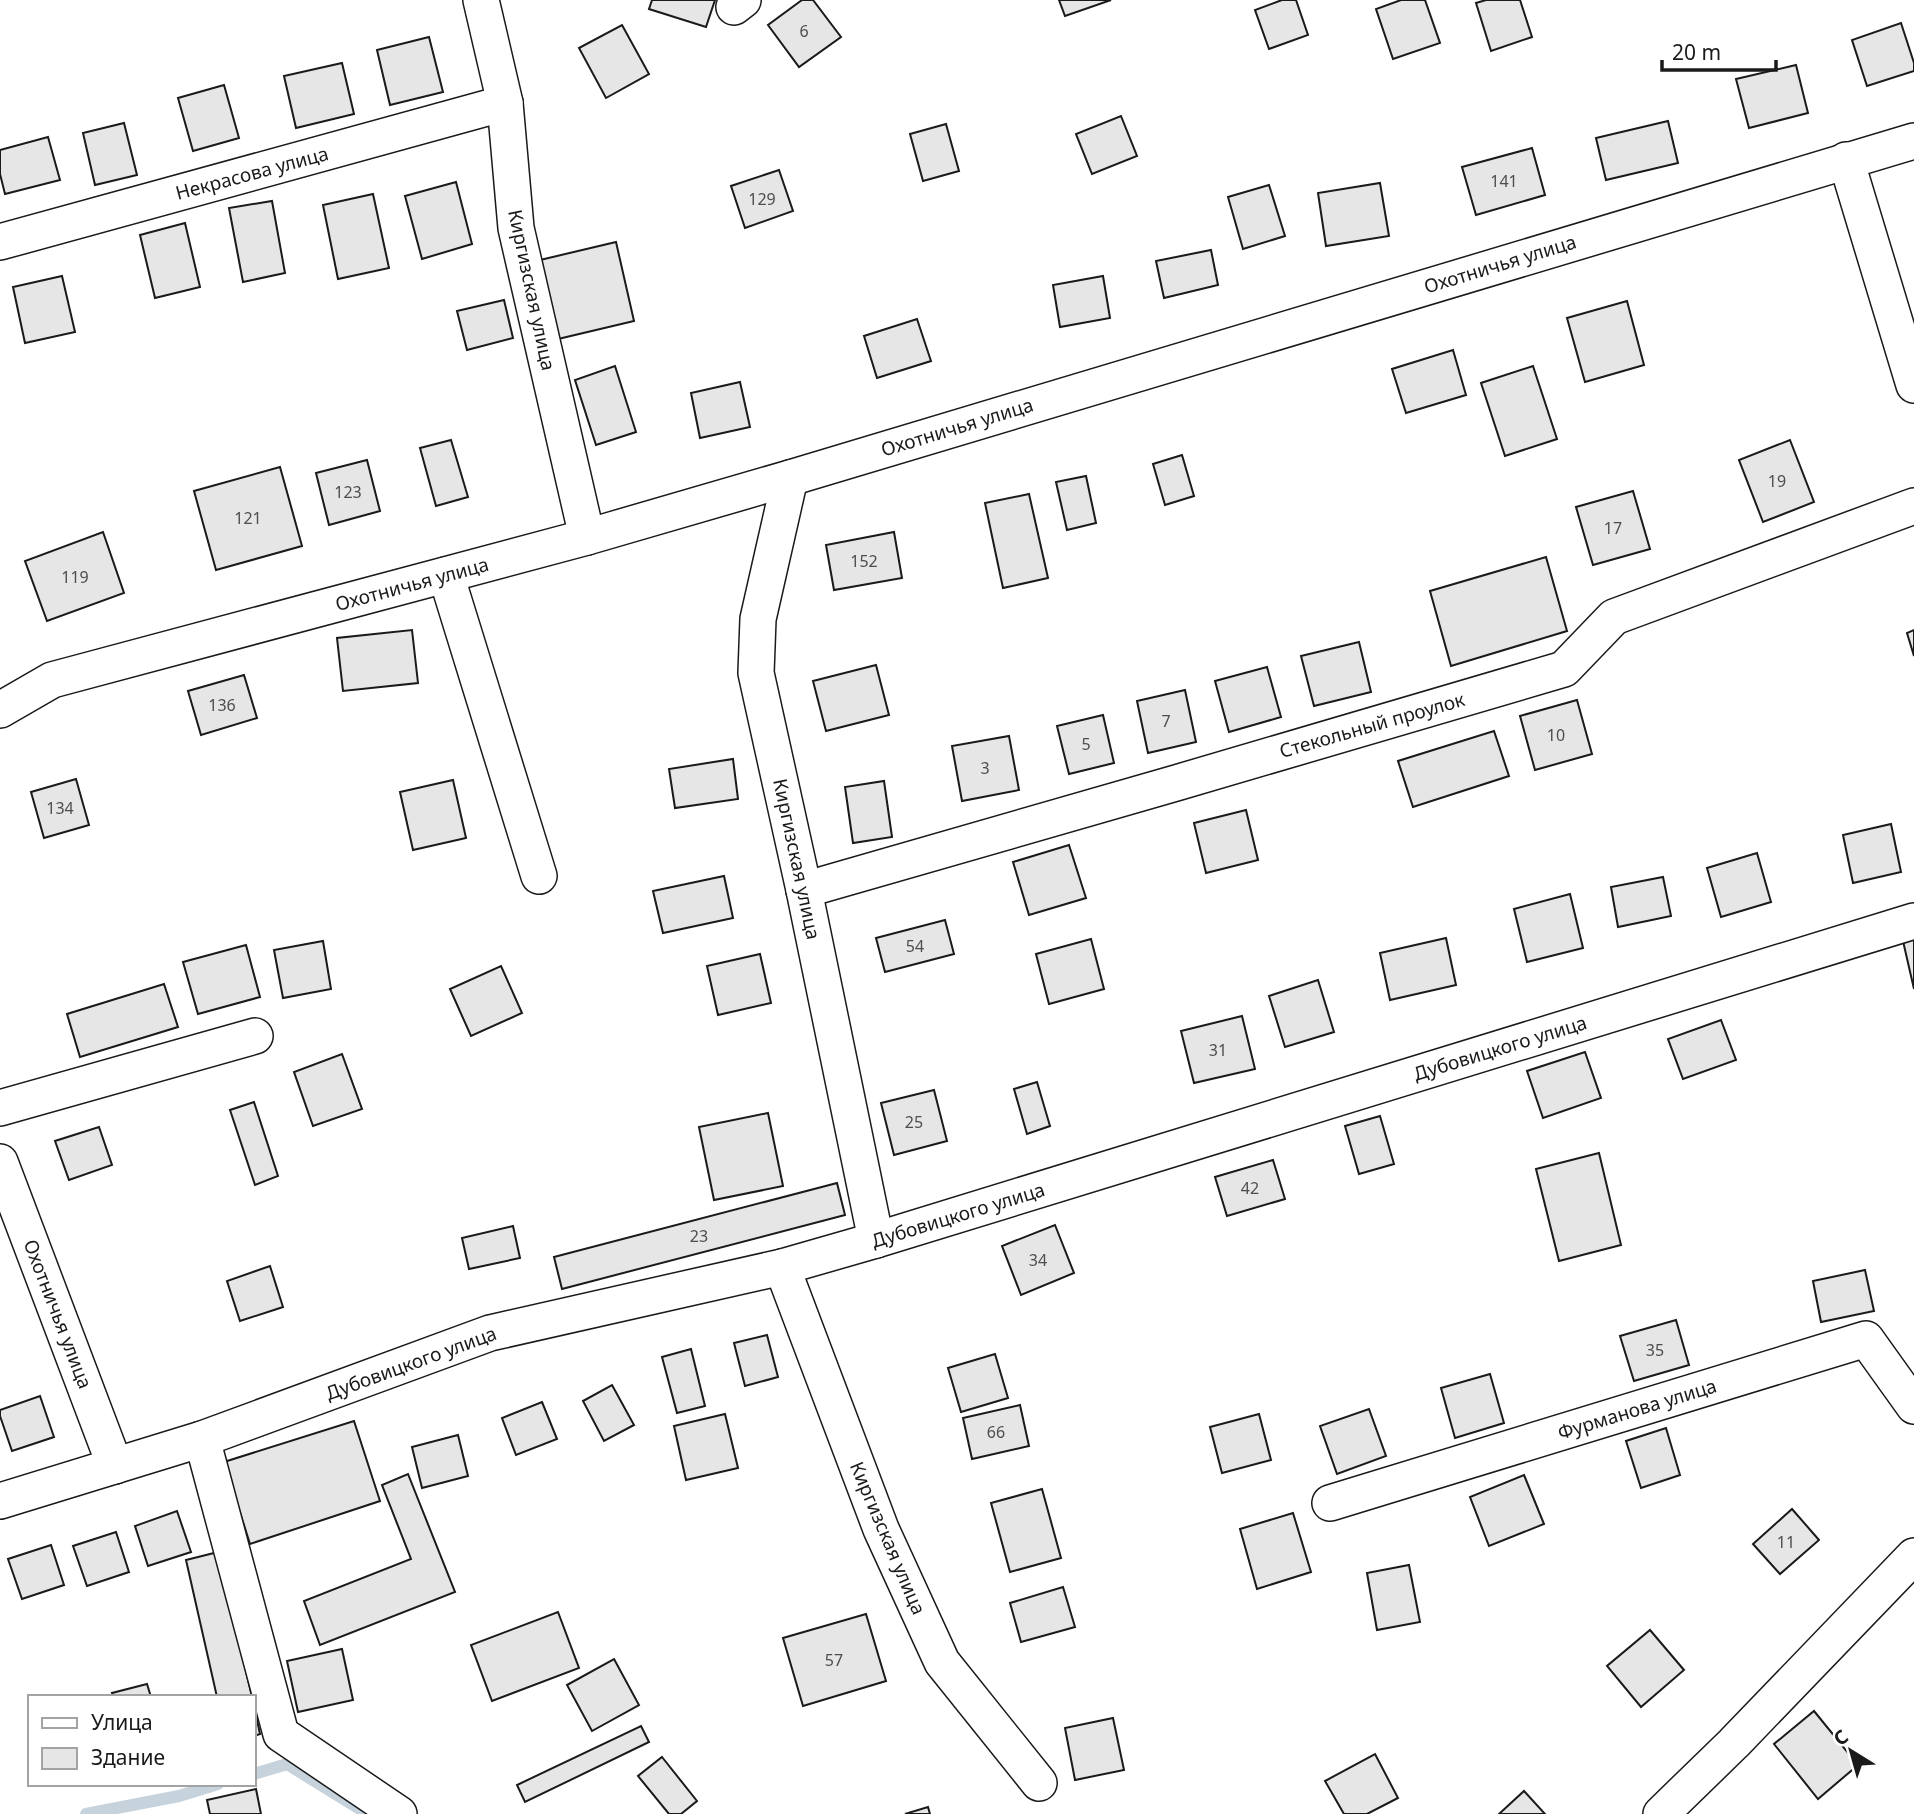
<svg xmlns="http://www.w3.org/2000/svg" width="1914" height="1814" font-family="'Noto Sans',sans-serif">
  <rect width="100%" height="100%" fill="#fff"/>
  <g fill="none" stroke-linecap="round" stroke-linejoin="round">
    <!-- stream -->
    <g stroke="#c6d2dc" stroke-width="12">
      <path d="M254,1774L287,1764L368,1814"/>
      <path d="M86,1814L179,1796L218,1784"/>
    </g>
  </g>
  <!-- building -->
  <g fill="#e6e6e6" stroke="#1a1a1a" stroke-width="2">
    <path d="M652,0H715L706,27L649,9Z"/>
    <path d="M802,0H813L841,37L799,67L768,25Z"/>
    <path d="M1059,0H1111L1065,16Z"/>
    <path d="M1282,0H1296L1308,35L1269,49L1255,10Z"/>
    <path d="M1401,0H1425L1440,43L1393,59L1376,9Z"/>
    <path d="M1486,0H1520L1532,37L1491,51L1476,3Z"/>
    <path d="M1901,23L1914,63V71L1867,86L1852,40Z"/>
    <path d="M622,25L649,74L606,98L579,48Z"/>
    <path d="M429,37L443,92L390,105L377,50Z"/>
    <path d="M342,63L354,114L296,128L284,76Z"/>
    <path d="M1796,65L1808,113L1749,128L1736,79Z"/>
    <path d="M224,85L239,138L193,151L178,98Z"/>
    <path d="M1121,116L1137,156L1092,174L1076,134Z"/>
    <path d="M1668,121L1678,163L1606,180L1596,138Z"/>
    <path d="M124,123L137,175L95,185L83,133Z"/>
    <path d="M946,124L959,171L923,181L910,134Z"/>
    <path d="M48,137L60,180L5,194L0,174V150Z"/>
    <path d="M1532,148L1545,195L1476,215L1462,167Z"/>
    <path d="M779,170L793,211L745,228L731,186Z"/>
    <path d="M456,182L472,244L422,259L405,196Z"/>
    <path d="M1380,183L1389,236L1326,246L1318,193Z"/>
    <path d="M1269,185L1285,236L1243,249L1228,197Z"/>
    <path d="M373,194L389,268L338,279L323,205Z"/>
    <path d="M272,201L285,273L243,282L229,208Z"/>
    <path d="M185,223L200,287L155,298L140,235Z"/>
    <path d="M616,242L634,321L558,339L540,260Z"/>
    <path d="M1211,250L1218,285L1164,298L1156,261Z"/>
    <path d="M62,276L75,332L25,343L13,287Z"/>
    <path d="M1103,276L1110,318L1060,327L1053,285Z"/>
    <path d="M504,300L513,338L467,350L457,311Z"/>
    <path d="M1627,301L1644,365L1585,382L1567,318Z"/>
    <path d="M917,319L931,361L877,378L864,336Z"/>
    <path d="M1453,350L1466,395L1406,413L1392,369Z"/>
    <path d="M615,366L636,432L596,445L575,380Z"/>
    <path d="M1533,366L1557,439L1505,456L1481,383Z"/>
    <path d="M740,382L750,427L700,438L691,393Z"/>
    <path d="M451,440L468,497L436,506L420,448Z"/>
    <path d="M1790,440L1814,502L1763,522L1739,460Z"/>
    <path d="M1182,455L1194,496L1165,505L1153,464Z"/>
    <path d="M367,460L380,511L329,525L316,473Z"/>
    <path d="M280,467L302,546L216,570L194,491Z"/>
    <path d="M1086,476L1096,523L1067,530L1056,482Z"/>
    <path d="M1633,491L1650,549L1593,565L1576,507Z"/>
    <path d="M1029,494L1048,578L1003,588L985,503Z"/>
    <path d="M103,532L124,593L47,621L25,561Z"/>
    <path d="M894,532L902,578L834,590L826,545Z"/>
    <path d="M1546,557L1567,631L1451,666L1430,591Z"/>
    <path d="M412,630L418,683L343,691L337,638Z"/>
    <path d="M1914,630V656L1907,633Z"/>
    <path d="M1359,642L1371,692L1314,706L1301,656Z"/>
    <path d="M876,665L889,715L826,731L813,681Z"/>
    <path d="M1267,667L1281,717L1229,732L1215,681Z"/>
    <path d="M244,675L257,718L201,735L188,691Z"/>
    <path d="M1185,690L1196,742L1148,753L1137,701Z"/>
    <path d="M1577,700L1592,754L1535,770L1520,716Z"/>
    <path d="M1103,715L1114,763L1069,774L1057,726Z"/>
    <path d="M1494,731L1509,776L1413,807L1398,761Z"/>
    <path d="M1009,736L1019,790L962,801L952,746Z"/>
    <path d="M733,759L738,799L675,808L669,769Z"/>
    <path d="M76,779L89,825L44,838L31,792Z"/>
    <path d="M453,780L466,838L413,850L400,792Z"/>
    <path d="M884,781L892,837L853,843L845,787Z"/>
    <path d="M1246,810L1258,860L1206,873L1194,823Z"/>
    <path d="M1891,824L1901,872L1853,883L1843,835Z"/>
    <path d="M1069,845L1086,898L1029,915L1013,862Z"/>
    <path d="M1757,853L1771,902L1721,917L1707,868Z"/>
    <path d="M724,876L733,918L663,933L653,891Z"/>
    <path d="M1663,877L1671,916L1618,927L1611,887Z"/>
    <path d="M1570,894L1583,948L1527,962L1514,909Z"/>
    <path d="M945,920L954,954L885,972L876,938Z"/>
    <path d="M1446,938L1456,985L1390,1000L1380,953Z"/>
    <path d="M1091,939L1104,989L1049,1004L1036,954Z"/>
    <path d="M1914,939V989L1903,941Z"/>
    <path d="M323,941L331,989L283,998L274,950Z"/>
    <path d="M246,945L260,997L198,1014L183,962Z"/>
    <path d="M760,954L771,1003L718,1015L707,966Z"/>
    <path d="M501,966L522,1013L471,1036L450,989Z"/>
    <path d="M1318,980L1334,1032L1285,1047L1269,996Z"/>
    <path d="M164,984L178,1027L80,1057L67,1014Z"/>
    <path d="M1242,1016L1255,1069L1194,1083L1181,1031Z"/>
    <path d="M1721,1020L1736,1060L1683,1079L1668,1039Z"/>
    <path d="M1585,1052L1601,1098L1543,1118L1527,1071Z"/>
    <path d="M342,1054L362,1109L313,1126L294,1072Z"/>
    <path d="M1037,1082L1050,1126L1027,1134L1014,1089Z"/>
    <path d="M934,1090L947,1141L894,1155L881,1103Z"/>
    <path d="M254,1102L278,1176L255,1185L230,1110Z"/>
    <path d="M768,1113L783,1186L714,1200L699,1127Z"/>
    <path d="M1380,1116L1394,1164L1359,1174L1345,1126Z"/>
    <path d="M99,1127L112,1165L69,1180L55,1141Z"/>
    <path d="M1599,1153L1621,1245L1559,1261L1536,1169Z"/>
    <path d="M1273,1160L1285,1199L1227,1216L1215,1177Z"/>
    <path d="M837,1183L845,1215L562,1289L554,1257Z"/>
    <path d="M1055,1225L1074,1273L1021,1295L1002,1246Z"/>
    <path d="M513,1226L520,1258L469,1269L462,1238Z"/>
    <path d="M270,1266L283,1307L240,1321L227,1281Z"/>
    <path d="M1865,1270L1874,1311L1821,1322L1813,1281Z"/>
    <path d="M1676,1320L1689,1365L1634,1381L1620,1336Z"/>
    <path d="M767,1335L778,1377L745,1386L734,1343Z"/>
    <path d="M691,1349L705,1406L677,1413L662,1357Z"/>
    <path d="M995,1354L1008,1398L961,1412L948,1368Z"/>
    <path d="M1490,1374L1504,1423L1455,1438L1441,1388Z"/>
    <path d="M612,1385L634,1425L604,1441L583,1401Z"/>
    <path d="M40,1396L54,1437L12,1451L0,1416V1410Z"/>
    <path d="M542,1402L557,1439L516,1455L502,1418Z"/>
    <path d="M1020,1405L1029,1446L972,1459L963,1418Z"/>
    <path d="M1369,1409L1386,1456L1337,1474L1320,1426Z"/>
    <path d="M725,1414L738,1468L686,1480L674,1426Z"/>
    <path d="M1259,1414L1271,1460L1222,1473L1210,1427Z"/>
    <path d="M354,1421L380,1501L250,1544L224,1462Z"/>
    <path d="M1666,1428L1680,1475L1641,1488L1626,1441Z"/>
    <path d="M458,1435L468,1476L422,1488L412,1447Z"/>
    <path d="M408,1474L455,1592L320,1645L304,1601L411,1559L382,1485Z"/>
    <path d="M1524,1475L1544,1524L1489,1546L1470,1497Z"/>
    <path d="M1042,1489L1061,1558L1010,1572L991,1503Z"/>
    <path d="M1792,1509L1819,1540L1780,1574L1753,1544Z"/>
    <path d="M177,1511L191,1552L148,1566L135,1526Z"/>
    <path d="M1293,1513L1311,1572L1257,1589L1240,1529Z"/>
    <path d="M116,1532L129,1572L87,1586L73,1546Z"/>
    <path d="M51,1545L64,1585L22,1599L8,1559Z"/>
    <path d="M218,1552L252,1697H217L186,1560Z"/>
    <path d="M1409,1565L1420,1622L1377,1630L1367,1573Z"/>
    <path d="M1063,1587L1075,1627L1021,1642L1010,1603Z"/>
    <path d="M558,1612L579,1668L492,1701L471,1645Z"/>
    <path d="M866,1614L886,1681L803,1706L783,1638Z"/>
    <path d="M1650,1630L1684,1670L1641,1707L1607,1666Z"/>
    <path d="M342,1649L353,1700L298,1712L287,1661Z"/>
    <path d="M614,1659L639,1705L592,1731L567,1685Z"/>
    <path d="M147,1684L151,1697H114L112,1693Z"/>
    <path d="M254,1706L260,1734L254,1736Z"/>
    <path d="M1814,1711L1858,1765L1818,1799L1774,1744Z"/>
    <path d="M1113,1718L1124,1770L1075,1780L1065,1728Z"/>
    <path d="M641,1726L649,1742L525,1802L517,1785Z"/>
    <path d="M1375,1754L1398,1798L1367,1814H1344L1325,1781Z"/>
    <path d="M662,1757L697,1801L681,1814H669L638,1776Z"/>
    <path d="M256,1789L261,1814H210L207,1800Z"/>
    <path d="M1524,1791L1545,1814H1499Z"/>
    <path d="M928,1807L930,1814H905Z"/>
  </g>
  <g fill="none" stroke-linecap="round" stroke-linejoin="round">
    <defs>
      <g id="street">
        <path d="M481,0L505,103L516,228L587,537"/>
        <path d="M734,7L743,0"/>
        <path d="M1846,160L1914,385"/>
        <path d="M0,242L505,103"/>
        <path d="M790,478L758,619L756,673L804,890L876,1240"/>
        <path d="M446,575L539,876"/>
        <path d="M0,710L52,680L587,537L790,478L1914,141"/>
        <path d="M804,890L1176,783L1564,669L1614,617L1914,506"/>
        <path d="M0,1108L255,1036"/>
        <path d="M0,1162L115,1466"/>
        <path d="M782,1267L881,1529L942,1662L1039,1783"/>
        <path d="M202,1439L281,1734L399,1814"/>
        <path d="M0,1501L202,1439L490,1333L782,1267L876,1240L1914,921"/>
        <path d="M1330,1503L1866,1339L1914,1406"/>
        <path d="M1661,1814L1734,1743L1914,1556"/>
      </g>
    </defs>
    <!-- street casing -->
    <use href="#street" stroke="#1a1a1a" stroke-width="38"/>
    <!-- street -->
    <use href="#street" stroke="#fff" stroke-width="35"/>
  </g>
  <g text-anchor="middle" stroke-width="5" stroke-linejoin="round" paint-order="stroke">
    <!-- number labels -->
    <g font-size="16" fill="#4d4d4d">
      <text x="804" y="37">6</text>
      <text x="1504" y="187">141</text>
      <text x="762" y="205">129</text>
      <text x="1777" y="487">19</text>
      <text x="348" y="498">123</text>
      <text x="248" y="524">121</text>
      <text x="1613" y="534">17</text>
      <text x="864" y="567">152</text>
      <text x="75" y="583">119</text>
      <text x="222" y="711">136</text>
      <text x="1166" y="727">7</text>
      <text x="1556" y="741">10</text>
      <text x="1086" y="750">5</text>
      <text x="985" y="774">3</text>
      <text x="60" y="814">134</text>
      <text x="915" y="952">54</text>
      <text x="1218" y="1056">31</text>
      <text x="914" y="1128">25</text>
      <text x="1250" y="1194">42</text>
      <text x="699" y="1242">23</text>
      <text x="1038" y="1266">34</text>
      <text x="1655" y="1356">35</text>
      <text x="996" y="1438">66</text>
      <text x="1786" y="1548">11</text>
      <text x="834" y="1666">57</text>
    </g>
    <!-- street labels -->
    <g font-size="19" fill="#1a1a1a" stroke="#fff">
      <text transform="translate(252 173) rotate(-15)" y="7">Некрасова улица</text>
      <text transform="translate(1500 264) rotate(-17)" y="7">Охотничья улица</text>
      <text transform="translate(532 290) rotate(78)" y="7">Киргизская улица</text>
      <text transform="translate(957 427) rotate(-17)" y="7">Охотничья улица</text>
      <text transform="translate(412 584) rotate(-15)" y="7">Охотничья улица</text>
      <text transform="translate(1372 725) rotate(-16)" y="7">Стекольный проулок</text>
      <text transform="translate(797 859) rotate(78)" y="7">Киргизская улица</text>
      <text transform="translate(1500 1048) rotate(-17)" y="7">Дубовицкого улица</text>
      <text transform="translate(958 1215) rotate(-17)" y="7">Дубовицкого улица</text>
      <text transform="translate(58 1314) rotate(69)" y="7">Охотничья улица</text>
      <text transform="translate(411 1363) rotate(-20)" y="7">Дубовицкого улица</text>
      <text transform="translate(1637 1409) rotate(-17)" y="7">Фурманова улица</text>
      <text transform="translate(888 1538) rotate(67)" y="7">Киргизская улица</text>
    </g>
  </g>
  <!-- legend -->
  <rect x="28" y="1695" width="228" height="91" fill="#ffffff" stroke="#a3a3a3" stroke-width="2"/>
  <rect x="42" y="1718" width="35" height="10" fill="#ffffff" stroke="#a3a3a3" stroke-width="2"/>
  <text x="91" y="1730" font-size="21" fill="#1a1a1a">Улица</text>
  <rect x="42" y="1748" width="35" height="21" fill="#e6e6e6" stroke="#a3a3a3" stroke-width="2"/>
  <text x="91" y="1765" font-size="21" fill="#1a1a1a">Здание</text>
  <!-- north arrow -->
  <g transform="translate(1851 1751) rotate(323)" stroke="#ffffff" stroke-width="5" paint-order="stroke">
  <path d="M0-5L12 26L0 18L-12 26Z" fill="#1a1a1a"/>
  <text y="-10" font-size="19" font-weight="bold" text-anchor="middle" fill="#1a1a1a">С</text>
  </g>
  <!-- scale -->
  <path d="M1662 60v10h114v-10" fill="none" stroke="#1a1a1a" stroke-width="3.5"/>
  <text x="1672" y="60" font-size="21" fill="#1a1a1a" stroke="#ffffff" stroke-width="5" paint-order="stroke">20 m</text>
</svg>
